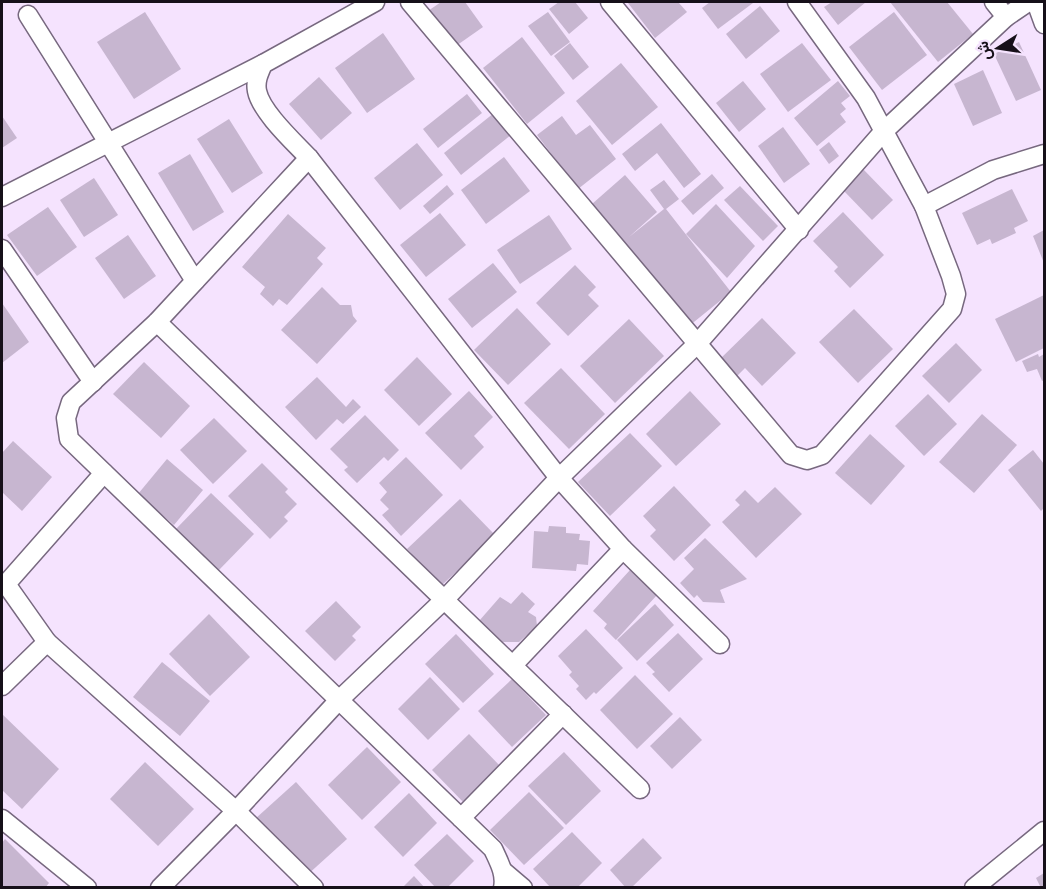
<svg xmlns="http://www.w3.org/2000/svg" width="1046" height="889" font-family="Jost,Vazirmatn,sans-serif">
  <rect width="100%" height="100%" fill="#f5e3fe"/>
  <!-- building -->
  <g fill="#c7b6d0">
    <path d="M441,2H465L483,27L453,48L428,11Z"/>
    <path d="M559,2H575L588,18L569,34L549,9Z"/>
    <path d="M630,2H678L687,12L655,38L628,3Z"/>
    <path d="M710,2H751L753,3L718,29L702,8Z"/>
    <path d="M832,2H866L838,25L824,7Z"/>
    <path d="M890,2H947L973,34L938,62Z"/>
    <path d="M760,6L780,31L746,59L726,34Z"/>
    <path d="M145,12L181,69L134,99L97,42Z"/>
    <path d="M548,12L570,42L551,56L528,26Z"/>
    <path d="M894,12L927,55L882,90L849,47Z"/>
    <path d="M383,33L415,79L367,113L335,68Z"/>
    <path d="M522,37L565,93L527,124L483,68Z"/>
    <path d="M1019,42L1041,90L1016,101L994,54Z"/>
    <path d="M570,43L589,67L573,80L554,56Z"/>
    <path d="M802,43L831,80L788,112L760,74Z"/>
    <path d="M621,63L658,107L612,145L576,101Z"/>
    <path d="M983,70L1002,113L973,126L954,84Z"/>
    <path d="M319,77L352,113L321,140L289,104Z"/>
    <path d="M743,81L766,109L739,132L716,103Z"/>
    <path d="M838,81L850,96L841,103L846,109L840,114L846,122L817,146L794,118Z"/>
    <path d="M467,94L482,113L438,148L423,129Z"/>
    <path d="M494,113L511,135L461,175L444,153Z"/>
    <path d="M2,116L17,138L2,148Z"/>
    <path d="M562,116L576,135L590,125L616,159L578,189L537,135Z"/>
    <path d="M229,119L263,173L232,193L197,139Z"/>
    <path d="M661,123L701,174L684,188L657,153L635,171L622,154Z"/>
    <path d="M783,127L810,164L784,183L758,146Z"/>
    <path d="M829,142L839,156L829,164L819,150Z"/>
    <path d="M417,143L443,175L400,210L374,178Z"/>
    <path d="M190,154L224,212L193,231L158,173Z"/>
    <path d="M504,157L530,191L486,224L461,190Z"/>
    <path d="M863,169L893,200L872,220L843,190Z"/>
    <path d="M712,174L724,188L693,215L681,201Z"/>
    <path d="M625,175L657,212L629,237L664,209L650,190L664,180L679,199L666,209L731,292L689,326L622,243L624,241L592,204Z"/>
    <path d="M94,178L118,215L84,237L60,200Z"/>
    <path d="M447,185L454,194L430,214L423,206Z"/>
    <path d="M740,186L778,226L763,241L724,200Z"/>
    <path d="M1012,189L1028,221L1014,228L1016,233L992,244L990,239L977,245L962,213Z"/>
    <path d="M716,204L755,246L727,278L686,234Z"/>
    <path d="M48,207L77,247L37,276L7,235Z"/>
    <path d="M843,212L884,255L850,288L834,271L838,267L813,241Z"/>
    <path d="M440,213L466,245L426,277L400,245Z"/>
    <path d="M288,214L326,248L317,258L323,264L287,305L279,299L273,306L260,294L265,287L242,267Z"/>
    <path d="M549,215L572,249L520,284L497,250Z"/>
    <path d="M1044,230V263L1033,236Z"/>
    <path d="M128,235L156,276L124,299L95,258Z"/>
    <path d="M493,263L517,292L472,328L448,299Z"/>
    <path d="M575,265L596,287L588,295L599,306L568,336L536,303Z"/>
    <path d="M322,287L340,305H351L353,316L357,321L317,364L281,330Z"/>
    <path d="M1044,295V348L1016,362L995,319Z"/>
    <path d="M2,303L29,342L2,363Z"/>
    <path d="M517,308L551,344L508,385L474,350Z"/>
    <path d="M854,309L893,349L858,383L819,342Z"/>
    <path d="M762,318L796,353L762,386L745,368L734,379L718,361Z"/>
    <path d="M629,319L664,356L615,403L580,366Z"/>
    <path d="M956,343L982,370L949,403L922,376Z"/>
    <path d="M1038,354L1039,357L1044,354V380L1042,381L1037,369L1027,372L1022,361Z"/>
    <path d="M417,357L452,394L419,426L384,390Z"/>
    <path d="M144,362L190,406L161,438L113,394Z"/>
    <path d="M561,368L605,414L569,449L524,403Z"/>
    <path d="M317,377L346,407L353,399L361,407L343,424L337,419L316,440L285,407Z"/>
    <path d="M469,391L493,417L474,436L484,447L461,470L425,433Z"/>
    <path d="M690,391L721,424L676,466L646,434Z"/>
    <path d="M928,394L957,424L924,456L895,426Z"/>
    <path d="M982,414L1017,445L974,493L939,462Z"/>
    <path d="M365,415L399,450L388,461L384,457L357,483L344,470L348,467L330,449Z"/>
    <path d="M214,418L247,451L213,484L180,450Z"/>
    <path d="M630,433L662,466L610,516L578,482Z"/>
    <path d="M870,434L905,466L871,505L835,473Z"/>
    <path d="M13,441L52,477L22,511L2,492V453Z"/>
    <path d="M1033,450L1044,464V508L1041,511L1008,470Z"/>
    <path d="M406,457L443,495L401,536L382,515L389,509L380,500L387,492L379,483Z"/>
    <path d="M167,459L203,490L174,525L138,494Z"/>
    <path d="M262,463L288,489L285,492L297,504L284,517L288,521L270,539L228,496Z"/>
    <path d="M674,486L711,525L674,561L650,536L656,530L643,516Z"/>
    <path d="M775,487L802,514L756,558L722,522L740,505L735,500L745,490L758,503Z"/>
    <path d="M211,493L254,534L218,571L175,530Z"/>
    <path d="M460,499L495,535L442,585L407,549Z"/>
    <path d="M549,526L566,527V533L580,534L579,540L590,541L588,565L577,564L576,571L532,568L534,531L548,532Z"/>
    <path d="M705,538L747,579L720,590L725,603L703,602L697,595L694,598L680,583L694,569L684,558Z"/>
    <path d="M630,570L657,595L616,640L604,628L607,624L593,611Z"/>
    <path d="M522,592L535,604L528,612L536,617L537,626L519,642H502L479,621L500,597L511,604Z"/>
    <path d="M336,601L361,627L352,636L356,640L335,661L305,631Z"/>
    <path d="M655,604L674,625L637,661L617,640Z"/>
    <path d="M209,614L250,657L210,696L169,654Z"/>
    <path d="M586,629L623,668L596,694L594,692L586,700L576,689L579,686L569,675L572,672L558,656Z"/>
    <path d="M678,633L703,659L669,692L652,674L655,672L646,663Z"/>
    <path d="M456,634L494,674L463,703L425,664Z"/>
    <path d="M162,662L210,701L180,736L133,697Z"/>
    <path d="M635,675L673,714L637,749L600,710Z"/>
    <path d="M430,677L460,709L428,740L398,709Z"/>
    <path d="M512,679L546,715L512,747L478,711Z"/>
    <path d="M2,714L59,769L22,809L2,790Z"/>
    <path d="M680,717L702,740L672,769L650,746Z"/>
    <path d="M469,734L502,768L465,804L432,770Z"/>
    <path d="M367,747L401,782L362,820L328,785Z"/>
    <path d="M564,752L601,791L566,825L528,786Z"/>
    <path d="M145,762L194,809L158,846L110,799Z"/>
    <path d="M296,782L347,839L306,876L255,819Z"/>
    <path d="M529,792L564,828L524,865L490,830Z"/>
    <path d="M409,793L437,823L403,857L374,827Z"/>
    <path d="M572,832L602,863L577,888H551L533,869Z"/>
    <path d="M447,834L474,861L447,888H436L414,865Z"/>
    <path d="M643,838L662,858L631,888H626L610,870Z"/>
    <path d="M5,839L49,883L45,888H2V843Z"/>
    <path d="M1044,873V888H1041L1036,878Z"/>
    <path d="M414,876L425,888H402Z"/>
  </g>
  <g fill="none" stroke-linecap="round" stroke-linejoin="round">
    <defs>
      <g id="street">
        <path d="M375,2L263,64C259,73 255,81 257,91C261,112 295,143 309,158L559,478L623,549L720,644"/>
        <path d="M410,2L791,455L807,460L822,455L952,309L956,294L951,276L924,206L866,98L797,2"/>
        <path d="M610,2L799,230"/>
        <path d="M994,2L1006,17"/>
        <path d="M1036,2L1044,24"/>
        <path d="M28,15L195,281"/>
        <path d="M309,158L157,322L71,402L66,418L69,439L493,849C499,862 506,874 503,888"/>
        <path d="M2,197L263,64"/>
        <path d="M924,206L993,170L1044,154"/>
        <path d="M2,249L93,382"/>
        <path d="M157,322L640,789"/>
        <path d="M47,642L236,811L314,888"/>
        <path d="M513,665L623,549"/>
        <path d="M2,686L47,642L6,584L104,473"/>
        <path d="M461,818L563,714"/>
        <path d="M2,819L87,888"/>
        <path d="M503,871L523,888"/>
        <path d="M160,888L236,811L339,700L445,599L559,478L697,344L884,131L1006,17L1028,2"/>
        <path d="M974,888L1044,831"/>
      </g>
    </defs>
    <!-- street casing -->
    <use href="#street" stroke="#77687f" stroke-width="21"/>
    <!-- street -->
    <use href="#street" stroke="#fff" stroke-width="18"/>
  </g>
  <!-- border -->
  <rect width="1046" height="889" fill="none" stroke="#161019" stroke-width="6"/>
  <!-- north arrow -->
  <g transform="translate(998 48) rotate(258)" stroke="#f5e3fe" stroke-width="4.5" paint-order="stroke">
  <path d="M0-4.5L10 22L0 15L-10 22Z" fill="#161019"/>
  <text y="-9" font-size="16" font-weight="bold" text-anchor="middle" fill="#161019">ش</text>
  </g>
</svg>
